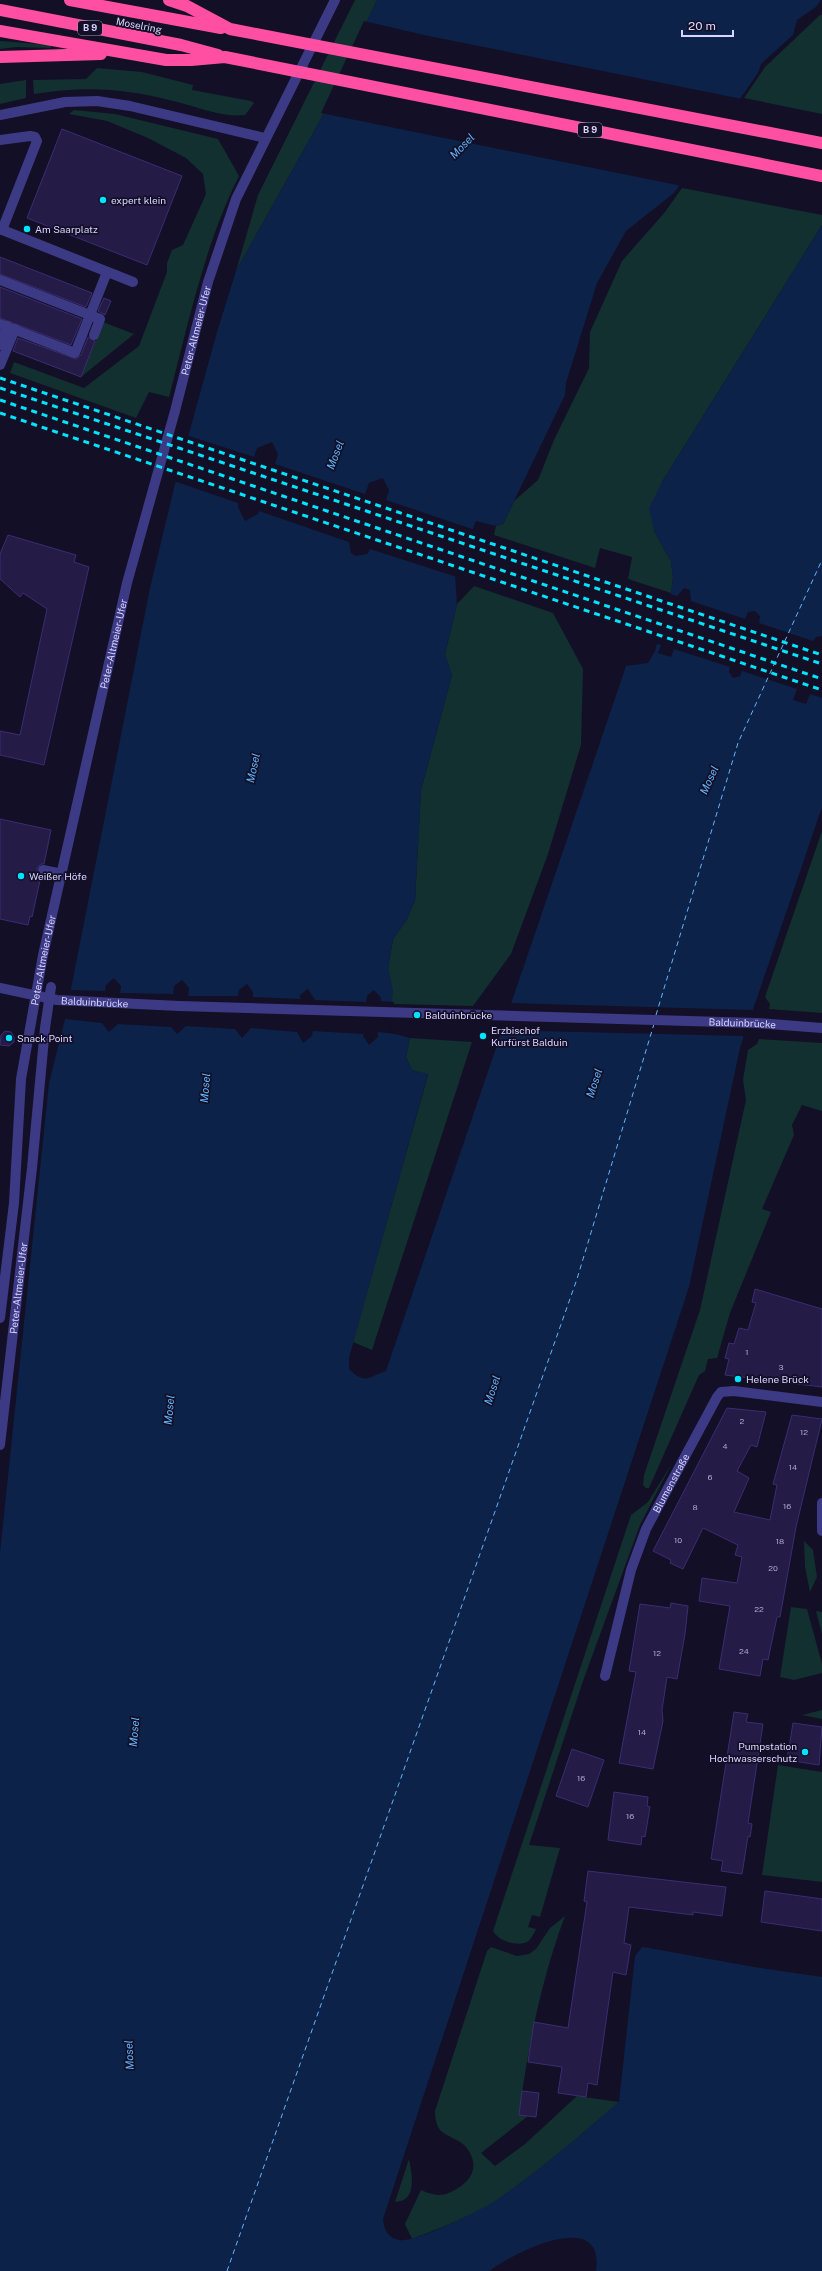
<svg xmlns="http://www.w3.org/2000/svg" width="822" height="2271" font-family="'Public Sans',sans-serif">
  <rect width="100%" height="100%" fill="#130f26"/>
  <!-- green -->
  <g fill="#12302f">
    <path d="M355,0H377L321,119L236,271L258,195Z"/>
    <path d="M820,15H822V114L744,98L765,67Z"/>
    <path d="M0,41L51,45V48L17,47L0,49Z"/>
    <path d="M97,68L142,72L193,85L192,90L251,101L254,103L245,115C220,118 197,106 173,101C122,88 87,86 34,94L33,80L86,79Z"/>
    <path d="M26,80V98L0,104V84Z"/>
    <path d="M74,110L115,114L218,139L239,176C205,243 188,325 169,397L149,392L136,418L10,373L14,362L84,388L139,346L167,272V263L172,250L183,245L206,194L203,174L186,158L148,138L107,121L69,114Z"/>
    <path d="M682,188L822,215V225L662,482L654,531L671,561L673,578L671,593L628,579L632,557L600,548L595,568L494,535L496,526L503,524L514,501L538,480L554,440L589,368L590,332L622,261L665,212Z"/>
    <path d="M103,322L134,334L81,377Z"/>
    <path d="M474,586L553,613L583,669L581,745L548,854L511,954L473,1006L392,1004L388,968L393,939L407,919L415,900L421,790L452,675L445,654L457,604Z"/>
    <path d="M822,831V1013L769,1009L770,1004L765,997Z"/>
    <path d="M410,1038L472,1042L372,1350L353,1342L428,1075L412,1070L406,1057Z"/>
    <path d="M759,1039L822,1043V1111L802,1105L792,1125L794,1135L762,1209L771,1212L730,1313L717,1358L708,1359L705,1371L699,1375L649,1488H646L643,1485L644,1475L700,1310L746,1100L743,1080L748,1050L757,1044Z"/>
    <path d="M672,1463L640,1525L583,1681L529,1845L560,1848L540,1917L532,1915L528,1927L536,1929C534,1933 531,1940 527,1942C517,1947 498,1941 493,1931L631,1515L648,1502Z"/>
    <path d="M804,1541L813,1550L817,1577L810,1592L805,1567Z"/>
    <path d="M791,1607L807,1609L822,1664V1673L794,1680L780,1677Z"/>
    <path d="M816,1611L822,1612V1634Z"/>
    <path d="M822,1710V1719L802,1715Z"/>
    <path d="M778,1765L822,1772V1882L762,1875Z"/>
    <path d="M565,1916C541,1980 528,2047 519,2114L528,2116L481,2153L495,2166L525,2144L577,2096L619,2102C580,2136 540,2170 497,2200C475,2215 438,2229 412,2239L405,2224L421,2190C432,2195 440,2197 451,2192C471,2183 482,2166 465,2146C458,2139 448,2137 441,2131C436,2126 435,2117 435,2111L487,1951L491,1947L517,1956L529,1954L536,1949L550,1928Z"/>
    <path d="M409,2159C412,2174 418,2201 395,2202Z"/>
  </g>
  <!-- water -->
  <path fill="#0c2248" d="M377,0H821L816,7L797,20L793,35L761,64L758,73L674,193L626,231L597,283L566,383L565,395L503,524L496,526L476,521L455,574L457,604L445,654L452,675L421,790L415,900L407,919L393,939L388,968L393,990L389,1032L410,1038L406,1057L412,1070L428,1074L349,1358V1369C365,1385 368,1377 386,1371L626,666L648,663L655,651L671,593L673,578L671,561L654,531L649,508L662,482L822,225V807L740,1048L689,1287L383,2219C384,2230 388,2238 400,2240C415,2243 484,2209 498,2199C540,2170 579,2136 619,2102L635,1956L642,1947L649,1948L754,1967L822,1977V2271H596C605,2206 513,2253 489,2271H0V1553L49,1083L65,1019L150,588L175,484L217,332L236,271L321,119Z"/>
  <!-- pier -->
  <g fill="#130f26">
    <path d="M364,21L424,35L742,99L682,186L321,113Z"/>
    <path d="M186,435L254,457L257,448L272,442L278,454L275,464L365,494L369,483L383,478L389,490L386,500L475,530L457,577L370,549L367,554L356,556L351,553L349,542L259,511L258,514L245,521L238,507V503L174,481Z"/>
    <path d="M684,588L690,590L691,601L745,619L748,612L755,611L760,616L759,623L813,641L816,637L822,636V698L810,694L806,704L793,700L797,689L742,671L740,676L733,678L729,672L730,667L674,649L671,657L658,653L661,645L655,643L669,594L677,596Z"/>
    <path d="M114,978L121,986L120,993L173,994L174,986L182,980L189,988L188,996H238L239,990L247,984L253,992V997L300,999V995L308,989L315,1000L366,1002L367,996L374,990L381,998V1001L394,1002L391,1031L405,1035L378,1032V1037L369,1045L363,1036L364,1034L313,1031L312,1036L303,1043L297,1032L251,1028L242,1038L235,1029L186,1026L177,1034L171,1027L118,1024L109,1032L102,1023L65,1019L62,1022L68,987L70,990L105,991L106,985Z"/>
    <path d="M759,1000L743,1044V1036L499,1030L508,1003L753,1010L756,1001Z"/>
  </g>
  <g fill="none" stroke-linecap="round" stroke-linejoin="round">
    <!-- ferry -->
    <g stroke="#62b6ff" stroke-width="1" stroke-dasharray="5 4" stroke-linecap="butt">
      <path d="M656,1015L738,743L822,560"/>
      <path d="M227,2271L577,1279L654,1024"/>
    </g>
  </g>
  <!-- building -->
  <g fill="#241b47" stroke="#3b2d73">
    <path d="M62,129L182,176L147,265L27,218Z"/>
    <path d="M0,257L92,293L86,307L0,274Z"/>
    <path d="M0,287L82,319L71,345L0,318Z"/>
    <path d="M104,298L111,301L105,315L98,311Z"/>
    <path d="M88,337L95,341L81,377L13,351L18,338L76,359L81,355Z"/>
    <path d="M8,535L76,555L74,562L89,567L44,765L0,755V731L20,735L47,609L23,593L20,597L0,579V554Z"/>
    <path d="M0,819L51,830L44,864H41L37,868V872L41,876L32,917L30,916L28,925L0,919Z"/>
    <path d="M5,1031L11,1032L14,1037V1042L9,1046L0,1045L1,1035Z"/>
    <path d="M755,1289L822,1309V1387L725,1375L729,1359L725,1358L729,1343L734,1344L739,1328L748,1330L756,1303L752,1302Z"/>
    <path d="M727,1408L766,1412L757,1447L751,1445L737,1471L749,1478L734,1512L770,1520L777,1485L773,1484L792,1415L822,1419L796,1527L780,1617H777L768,1660L763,1659L760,1676L719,1669L730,1606L699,1601L702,1578L737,1583L742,1557L735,1555L738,1545L703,1528L683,1569L670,1563L671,1560L653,1551Z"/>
    <path d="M671,1603L688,1606L685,1634L677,1679L667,1677L662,1710L663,1721L653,1769L619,1763L636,1672L629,1671L640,1604L670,1608Z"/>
    <path d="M734,1712L748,1714L746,1722L763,1724L748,1823L752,1824L750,1837L748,1836L742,1874L721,1871L723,1861L711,1859Z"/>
    <path d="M793,1723L822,1727L819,1765L787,1760Z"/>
    <path d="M572,1749L604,1760L588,1807L556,1796Z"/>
    <path d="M614,1792L648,1797L647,1806L650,1807L645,1837L642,1836L641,1845L608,1840Z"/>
    <path d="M588,1871L726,1887L722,1916L693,1912V1915L629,1907L624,1943L631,1945L626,1975L613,1972L597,2085L588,2083L586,2097L558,2093L562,2067L528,2062L534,2022L568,2028L587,1902L584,1901Z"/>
    <path d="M765,1891L822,1899V1931L761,1922Z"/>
    <path d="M522,2091L539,2093L536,2117L519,2115Z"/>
  </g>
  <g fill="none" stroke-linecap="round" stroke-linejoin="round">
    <!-- minor -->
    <g stroke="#3d3a85" stroke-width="10">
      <path d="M0,115L65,102L97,101L130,106L265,138"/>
      <path d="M0,140L30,136L35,137L37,141L2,230"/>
      <path d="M0,229L133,282"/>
      <path d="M0,280L100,319L94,335"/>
      <path d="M0,324L75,353L107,272"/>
      <path d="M0,345L7,326"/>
      <path d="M0,365L15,329"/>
      <path d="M43,870L62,874"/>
      <path id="s1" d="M0,988L57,1000L179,1006L757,1023L822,1028"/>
      <path id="s2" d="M0,1318L14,1203L21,1079L43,955L127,583L175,411L208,282L236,199L335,0"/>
      <path id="s3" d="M0,1445L32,1168L45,1028L51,987"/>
      <path d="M822,1503V1531"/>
      <path id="s4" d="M605,1676L631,1570L646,1529L717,1397L721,1392L734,1391L822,1402"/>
    </g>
    <!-- highway -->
    <g stroke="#ff4fa3" stroke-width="12">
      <path d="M70,0L221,28"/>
      <path d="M169,0L187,6L230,29L822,143"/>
      <path d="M0,10L181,45L218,55"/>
      <path d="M0,31L166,60H191L225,57L822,176"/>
      <path d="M0,57L101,54"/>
    </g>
    <!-- rail -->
    <g stroke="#00e5ff" stroke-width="3" stroke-dasharray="6 5" stroke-linecap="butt">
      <path d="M0,378L822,655"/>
      <path d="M0,388L822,664"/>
      <path d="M0,400L822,679"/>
      <path d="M0,413L822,690"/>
    </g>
  </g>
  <!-- markers -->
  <g fill="#00e5ff" stroke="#130f26" stroke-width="1.5">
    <circle cx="103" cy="200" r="4"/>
    <circle cx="27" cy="229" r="4"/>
    <circle cx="21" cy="876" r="4"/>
    <circle cx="417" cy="1015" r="4"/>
    <circle cx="483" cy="1036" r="4"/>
    <circle cx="9" cy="1038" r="4"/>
    <circle cx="738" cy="1379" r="4"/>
    <circle cx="805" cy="1752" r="4"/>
  </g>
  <g text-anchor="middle" stroke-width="3.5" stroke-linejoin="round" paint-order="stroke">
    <!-- number labels -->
    <g font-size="8" fill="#aca6d1">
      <text x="747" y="1355">1</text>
      <text x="781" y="1370">3</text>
      <text x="742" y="1424">2</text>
      <text x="804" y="1435">12</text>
      <text x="725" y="1449">4</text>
      <text x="793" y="1470">14</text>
      <text x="710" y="1480">6</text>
      <text x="787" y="1509">16</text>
      <text x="695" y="1510">8</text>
      <text x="678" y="1543">10</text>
      <text x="780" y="1544">18</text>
      <text x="773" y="1571">20</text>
      <text x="759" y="1612">22</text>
      <text x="744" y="1654">24</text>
      <text x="657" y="1656">12</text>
      <text x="642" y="1735">14</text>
      <text x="581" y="1781">16</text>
      <text x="630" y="1819">16</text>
    </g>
    <!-- shield labels -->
    <g fill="#130f26" stroke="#9e99be" stroke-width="1">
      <rect x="78" y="21" width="24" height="14" rx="3"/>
      <rect x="578" y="123" width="24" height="14" rx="3"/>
    </g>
    <g font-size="9" font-weight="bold" fill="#d9d4ff">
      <text x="90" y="31">B 9</text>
      <text x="590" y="133">B 9</text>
    </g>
    <!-- street labels -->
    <g font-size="10" fill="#d9d4ff" stroke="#130f26">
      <text transform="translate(139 25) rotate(11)" y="4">Moselring</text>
      <text dy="4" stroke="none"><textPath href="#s2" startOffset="1009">Peter-Altmeier-Ufer</textPath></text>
      <text dy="4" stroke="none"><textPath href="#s2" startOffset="685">Peter-Altmeier-Ufer</textPath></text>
      <text dy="4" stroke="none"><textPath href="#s2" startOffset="361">Peter-Altmeier-Ufer</textPath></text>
      <text dy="4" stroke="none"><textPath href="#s1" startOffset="96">Balduinbrücke</textPath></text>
      <text dy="4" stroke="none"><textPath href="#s1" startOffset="744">Balduinbrücke</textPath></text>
      <text dy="4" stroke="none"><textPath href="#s3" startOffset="158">Peter-Altmeier-Ufer</textPath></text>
      <text dy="4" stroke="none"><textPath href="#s4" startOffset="205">Blumenstraße</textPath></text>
    </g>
    <!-- poi labels -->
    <g font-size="10" fill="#d9d4ff" stroke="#130f26" text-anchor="start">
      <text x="111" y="204">expert klein</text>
      <text x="35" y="233">Am Saarplatz</text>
      <text x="29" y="880">Weißer Höfe</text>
      <text x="425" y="1019">Balduinbrücke</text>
      <text x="491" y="1034">Erzbischof<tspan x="491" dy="12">Kurfürst Balduin</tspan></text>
      <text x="17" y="1042">Snack Point</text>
      <text x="746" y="1383">Helene Brück</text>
      <text x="797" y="1750" text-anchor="end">Pumpstation<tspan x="797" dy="12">Hochwasserschutz</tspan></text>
    </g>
    <!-- water labels -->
    <g font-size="11" font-style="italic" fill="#62b6ff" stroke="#130f26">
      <text transform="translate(462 146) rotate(-46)" y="4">Mosel</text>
      <text transform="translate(335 455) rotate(-69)" y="4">Mosel</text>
      <text transform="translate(253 768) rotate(-78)" y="4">Mosel</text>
      <text transform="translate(709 780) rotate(-66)" y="4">Mosel</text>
      <text transform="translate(594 1083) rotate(-72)" y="4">Mosel</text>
      <text transform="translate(205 1088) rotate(-85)" y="4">Mosel</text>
      <text transform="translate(492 1390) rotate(-72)" y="4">Mosel</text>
      <text transform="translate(169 1410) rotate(-84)" y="4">Mosel</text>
      <text transform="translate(134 1732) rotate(-85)" y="4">Mosel</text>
      <text transform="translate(129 2055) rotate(-93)" y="4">Mosel</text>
    </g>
  </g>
  <!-- scale -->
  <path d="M682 30v6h51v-6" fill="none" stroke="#d9d4ff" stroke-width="2"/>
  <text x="688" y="30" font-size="12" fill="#d9d4ff" stroke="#130f26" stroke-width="3" paint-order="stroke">20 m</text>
</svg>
